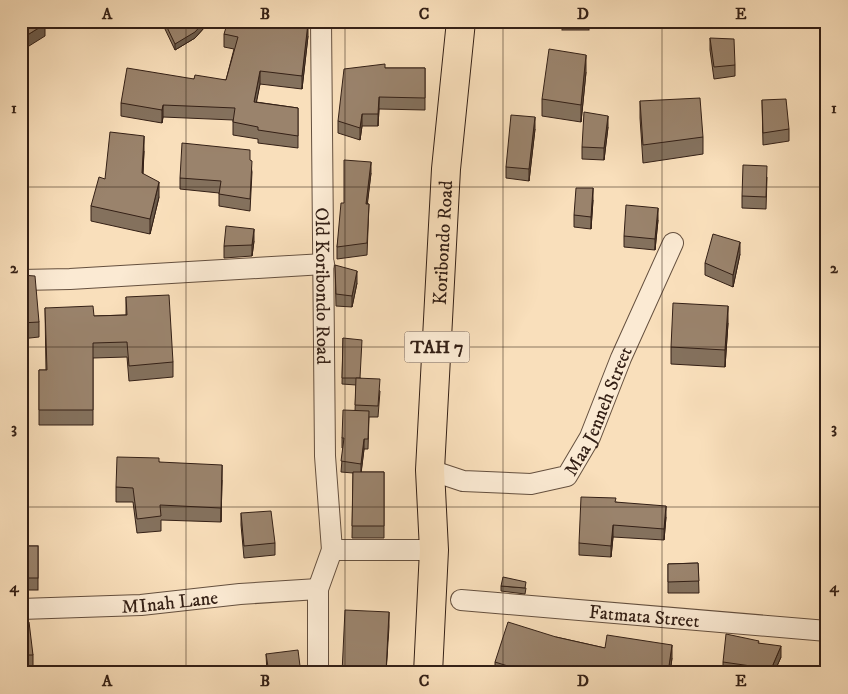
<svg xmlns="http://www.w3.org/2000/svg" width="848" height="694" font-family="'IM FELL DW Pica',serif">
  <rect width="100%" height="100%" fill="#f9dfbb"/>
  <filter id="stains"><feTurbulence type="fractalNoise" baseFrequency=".004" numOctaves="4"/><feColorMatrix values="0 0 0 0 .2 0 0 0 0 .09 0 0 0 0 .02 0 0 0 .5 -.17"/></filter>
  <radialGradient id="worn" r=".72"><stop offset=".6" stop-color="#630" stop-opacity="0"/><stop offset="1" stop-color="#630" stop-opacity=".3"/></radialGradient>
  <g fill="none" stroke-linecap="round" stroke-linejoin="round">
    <defs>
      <g id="minor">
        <path id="s1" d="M321,21L325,456L332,550"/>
        <path d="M21,280L70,279L324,264"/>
        <path id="s2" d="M430,470L463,481L531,484L567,476L590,437L621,358L673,243"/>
        <path id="s3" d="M461,600L827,631"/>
        <path id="s4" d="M21,609L141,605L240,594L318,589"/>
        <path d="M318,673V589L332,550H434"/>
      </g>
      <g id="highway">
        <path id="s5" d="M428,673L434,550L430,470L446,169L461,21"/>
      </g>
    </defs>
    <!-- minor casing -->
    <use href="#minor" stroke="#65503f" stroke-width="22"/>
    <!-- highway casing -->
    <use href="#highway" stroke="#342016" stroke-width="30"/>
    <!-- minor -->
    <use href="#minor" stroke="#fbead3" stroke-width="20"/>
    <!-- highway -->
    <use href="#highway" stroke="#f9dfbb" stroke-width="28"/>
  </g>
  <!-- wall -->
  <g fill="#84715d" stroke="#342016">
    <path d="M164,21L204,28L195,38L175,50L164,27Z"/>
    <rect x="562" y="21" width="27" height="9"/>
    <path d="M224,34L308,36L302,89L260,84L256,102L298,108V148L258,143V139L233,135V120L163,117L162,123L121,116V103L194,79L226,80L234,49L224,47Z"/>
    <path d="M710,38L735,65V76L714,79L710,50Z"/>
    <path d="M385,68H425V110L379,109L378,126H362L360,140L338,133V121Z"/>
    <path d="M586,72L581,122L542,116V99Z"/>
    <path d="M762,100L789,129V141L763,145Z"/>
    <path d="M640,101L703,137V154L643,163L640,118Z"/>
    <path d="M608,127L604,160L582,159V147Z"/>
    <path d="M535,129L529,181L506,178V167Z"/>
    <path d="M144,151L143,174L159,197L150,234L91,221V206L105,179Z"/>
    <path d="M250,160L252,172L250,211L219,206V193L180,189V178Z"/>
    <path d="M371,173L367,204H369L367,255L337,259V247L344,203Z"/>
    <path d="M767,177L766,209L742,208V196Z"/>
    <path d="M593,200L591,229L574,227V215Z"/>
    <path d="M658,220L655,250L624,247V236Z"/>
    <path d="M254,241L252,256L224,258V246Z"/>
    <path d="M740,254L733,287L705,275V263Z"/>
    <path d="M335,265L357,283L352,307L336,306Z"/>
    <path d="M21,275L39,322V337L21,339Z"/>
    <path d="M126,297L173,362V377L129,381L127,357L93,358V425H39V370H46L45,308L94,316L126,315Z"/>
    <path d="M728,323L725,367L671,364V347Z"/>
    <path d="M343,338L360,378L380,391L378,417H369L368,449H364L361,472H384V538H352L353,473L341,472L343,448H342V438L355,411L356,385L342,384Z"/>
    <path d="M159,462L222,480L221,522L161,520V531L137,533L133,502H116V487Z"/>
    <path d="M616,502L666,517L664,540L613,537L611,557L579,555V543Z"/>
    <path d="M241,513L275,543V555L244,558L241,525Z"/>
    <rect x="21" y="546" width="17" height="44"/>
    <path d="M698,563L699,593H668V564Z"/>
    <path d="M501,586L526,588L525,594L501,591Z"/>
    <path d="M21,622L33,655V666H21Z"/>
    <path d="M556,637L605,648L672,658L670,673H495V662Z"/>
    <path d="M759,643L781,657L776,668L807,673L723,672V662Z"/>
    <path d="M266,654L300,666V673H267Z"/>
  </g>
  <!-- shaded-wall -->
  <g fill="#6c5c4c" stroke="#342016">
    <path d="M204,22V28L195,38L175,50V44Z"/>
    <path d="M308,23V36L302,89V76Z"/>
    <path d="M45,24V36L21,51V39Z"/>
    <path d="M586,55V72L581,122V105Z"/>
    <path d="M260,71V84L254,115V102Z"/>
    <path d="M24,80V92L21,93V81Z"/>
    <path d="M379,97V109L378,126V114Z"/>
    <path d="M163,105V117L162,123V110Z"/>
    <path d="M362,114V126L360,140V128Z"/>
    <path d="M608,116V127L604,160V148Z"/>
    <path d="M535,117V129L529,181V169Z"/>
    <path d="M144,136V151L142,188V173Z"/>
    <path d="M371,162V173L366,216V204Z"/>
    <path d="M159,182V197L150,234V219Z"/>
    <path d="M593,188V200L591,229V217Z"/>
    <path d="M658,208V220L655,250V239Z"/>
    <path d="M254,229V241L252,256V245Z"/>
    <path d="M740,242V254L733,287V275Z"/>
    <path d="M357,271V283L352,307V296Z"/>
    <path d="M728,306V323L725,367V350Z"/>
    <path d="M364,439V449L361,474V464Z"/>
    <path d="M222,465V480L221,522V508Z"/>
    <path d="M666,506V517L664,540V529Z"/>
    <path d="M613,525V537L611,557V546Z"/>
    <path d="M389,612V627L386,673Z"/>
    <path d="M672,645V658L670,673H668Z"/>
    <path d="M781,646V657L774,673L772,667Z"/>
  </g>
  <!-- building -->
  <g fill="#9a836c" stroke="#342016">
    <path d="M21,21H43L45,24L21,39Z"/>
    <path d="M164,21H203L204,22L195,32L175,44Z"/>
    <path d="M228,21H294L308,23L302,76L260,71L254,102L298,108V136L258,130V127L233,122L235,108L163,105L162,110L121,103L127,68L194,79L195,75L226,80L238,37L224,34Z"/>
    <path d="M710,38L734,39L735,65L714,67Z"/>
    <path d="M549,49L586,55L581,105L542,99Z"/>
    <path d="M385,64V68H425V98L379,97L378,114H362L360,128L338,121L344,69Z"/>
    <path d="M21,74L24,80L21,81Z"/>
    <path d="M700,98L703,137L643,145L640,101Z"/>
    <path d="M786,99L789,129L763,133L762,100Z"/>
    <path d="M584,112L608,116L604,148L582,147Z"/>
    <path d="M511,115L535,117L529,169L506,167Z"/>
    <path d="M110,132L144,136L142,173L159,182L150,219L91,206L99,177L105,179Z"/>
    <path d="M182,143L250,150V160L252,161L250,199L219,194L221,181L180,178Z"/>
    <path d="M344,160L371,162L366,204H369L367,243L337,247L341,203H344Z"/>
    <path d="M743,165L767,166L766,197L742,196Z"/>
    <path d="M576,188H593L591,217L574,215Z"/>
    <path d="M626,205L658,208L655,239L624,236Z"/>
    <path d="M226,226L254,229L252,245L224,246Z"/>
    <path d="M713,234L740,242L733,275L705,263Z"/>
    <path d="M335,265L357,271L352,296L336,294Z"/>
    <path d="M21,275L35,276L39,322L21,323Z"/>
    <path d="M169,295L173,362L129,366L127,342L93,343V410H39V370H47L45,308L93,306L94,316L127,315L126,297Z"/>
    <path d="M673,303L728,306L725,350L671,347Z"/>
    <path d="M343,338L362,340L360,378H342Z"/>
    <path d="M356,378L380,379L378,406L355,405Z"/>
    <path d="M343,410L369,411L368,439H364L361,464L341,461L344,438H342Z"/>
    <path d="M117,457L159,458V462L222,465L221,508L160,505L161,516L137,519L133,488L116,487Z"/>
    <path d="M353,472H384V526H352Z"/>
    <path d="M581,497L616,498L615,502L666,506L664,529L613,525L611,546L579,543Z"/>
    <path d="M271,511L275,543L244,546L241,513Z"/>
    <rect x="21" y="546" width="17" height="32"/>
    <path d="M698,563L699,581L668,582V564Z"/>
    <path d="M503,577L526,582L525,588L501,586Z"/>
    <path d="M345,610L389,612L386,672L400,673H342Z"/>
    <path d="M21,622H29L33,655H21Z"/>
    <path d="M508,622L556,637L605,648L607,635L672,645L668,673H530L495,662Z"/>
    <path d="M726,634L759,641L758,643L781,646L772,667L807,673H750L751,666L723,662Z"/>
    <path d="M298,650L300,666L288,668V673H269L266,654Z"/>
  </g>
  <!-- grid -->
  <path fill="none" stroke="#342016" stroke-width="1" stroke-opacity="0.55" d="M186,21V673M345,21V673M503,21V673M662,21V673M21,187H827M21,347H827M21,507H827"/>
  <g text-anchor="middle" stroke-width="4" stroke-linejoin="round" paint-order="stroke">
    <!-- shield labels -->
    <rect fill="#fbead3" stroke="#705d4f" stroke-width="1" x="404.5" y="331.5" width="65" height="31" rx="4"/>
    <g font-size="18" font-weight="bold" fill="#342016">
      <text x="437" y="353">TAH 7</text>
    </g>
    <!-- street labels -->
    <g font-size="19" fill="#342016" stroke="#fbead3">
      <text dy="7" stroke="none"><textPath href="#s5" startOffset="431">Koribondo Road</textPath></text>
      <text dy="7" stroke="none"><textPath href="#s1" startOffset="265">Old Koribondo Road</textPath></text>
      <text dy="7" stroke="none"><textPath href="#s2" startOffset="212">Maa Jenneh Street</textPath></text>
      <text dy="7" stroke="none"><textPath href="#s4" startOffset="149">MInah Lane</textPath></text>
      <text dy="7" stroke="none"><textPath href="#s3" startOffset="184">Fatmata Street</textPath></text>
    </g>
  </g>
  <!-- margin -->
  <rect width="848" height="694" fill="none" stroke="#f9dfbb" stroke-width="55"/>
  <rect x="28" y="28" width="792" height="638" fill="none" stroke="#342016" stroke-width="2"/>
  <g font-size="16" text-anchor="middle" font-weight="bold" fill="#342016">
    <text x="107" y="19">A</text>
    <text x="265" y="19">B</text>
    <text x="424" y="19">C</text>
    <text x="583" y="19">D</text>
    <text x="741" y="19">E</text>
    <text x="14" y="113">1</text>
    <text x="834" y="113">1</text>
    <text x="14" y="273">2</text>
    <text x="834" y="273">2</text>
    <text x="14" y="433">3</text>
    <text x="834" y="433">3</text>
    <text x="14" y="592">4</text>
    <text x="834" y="592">4</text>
    <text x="107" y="686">A</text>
    <text x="265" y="686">B</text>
    <text x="424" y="686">C</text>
    <text x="583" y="686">D</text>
    <text x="741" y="686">E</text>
  </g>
  <rect width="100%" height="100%" filter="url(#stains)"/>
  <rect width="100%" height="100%" fill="url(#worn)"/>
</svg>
